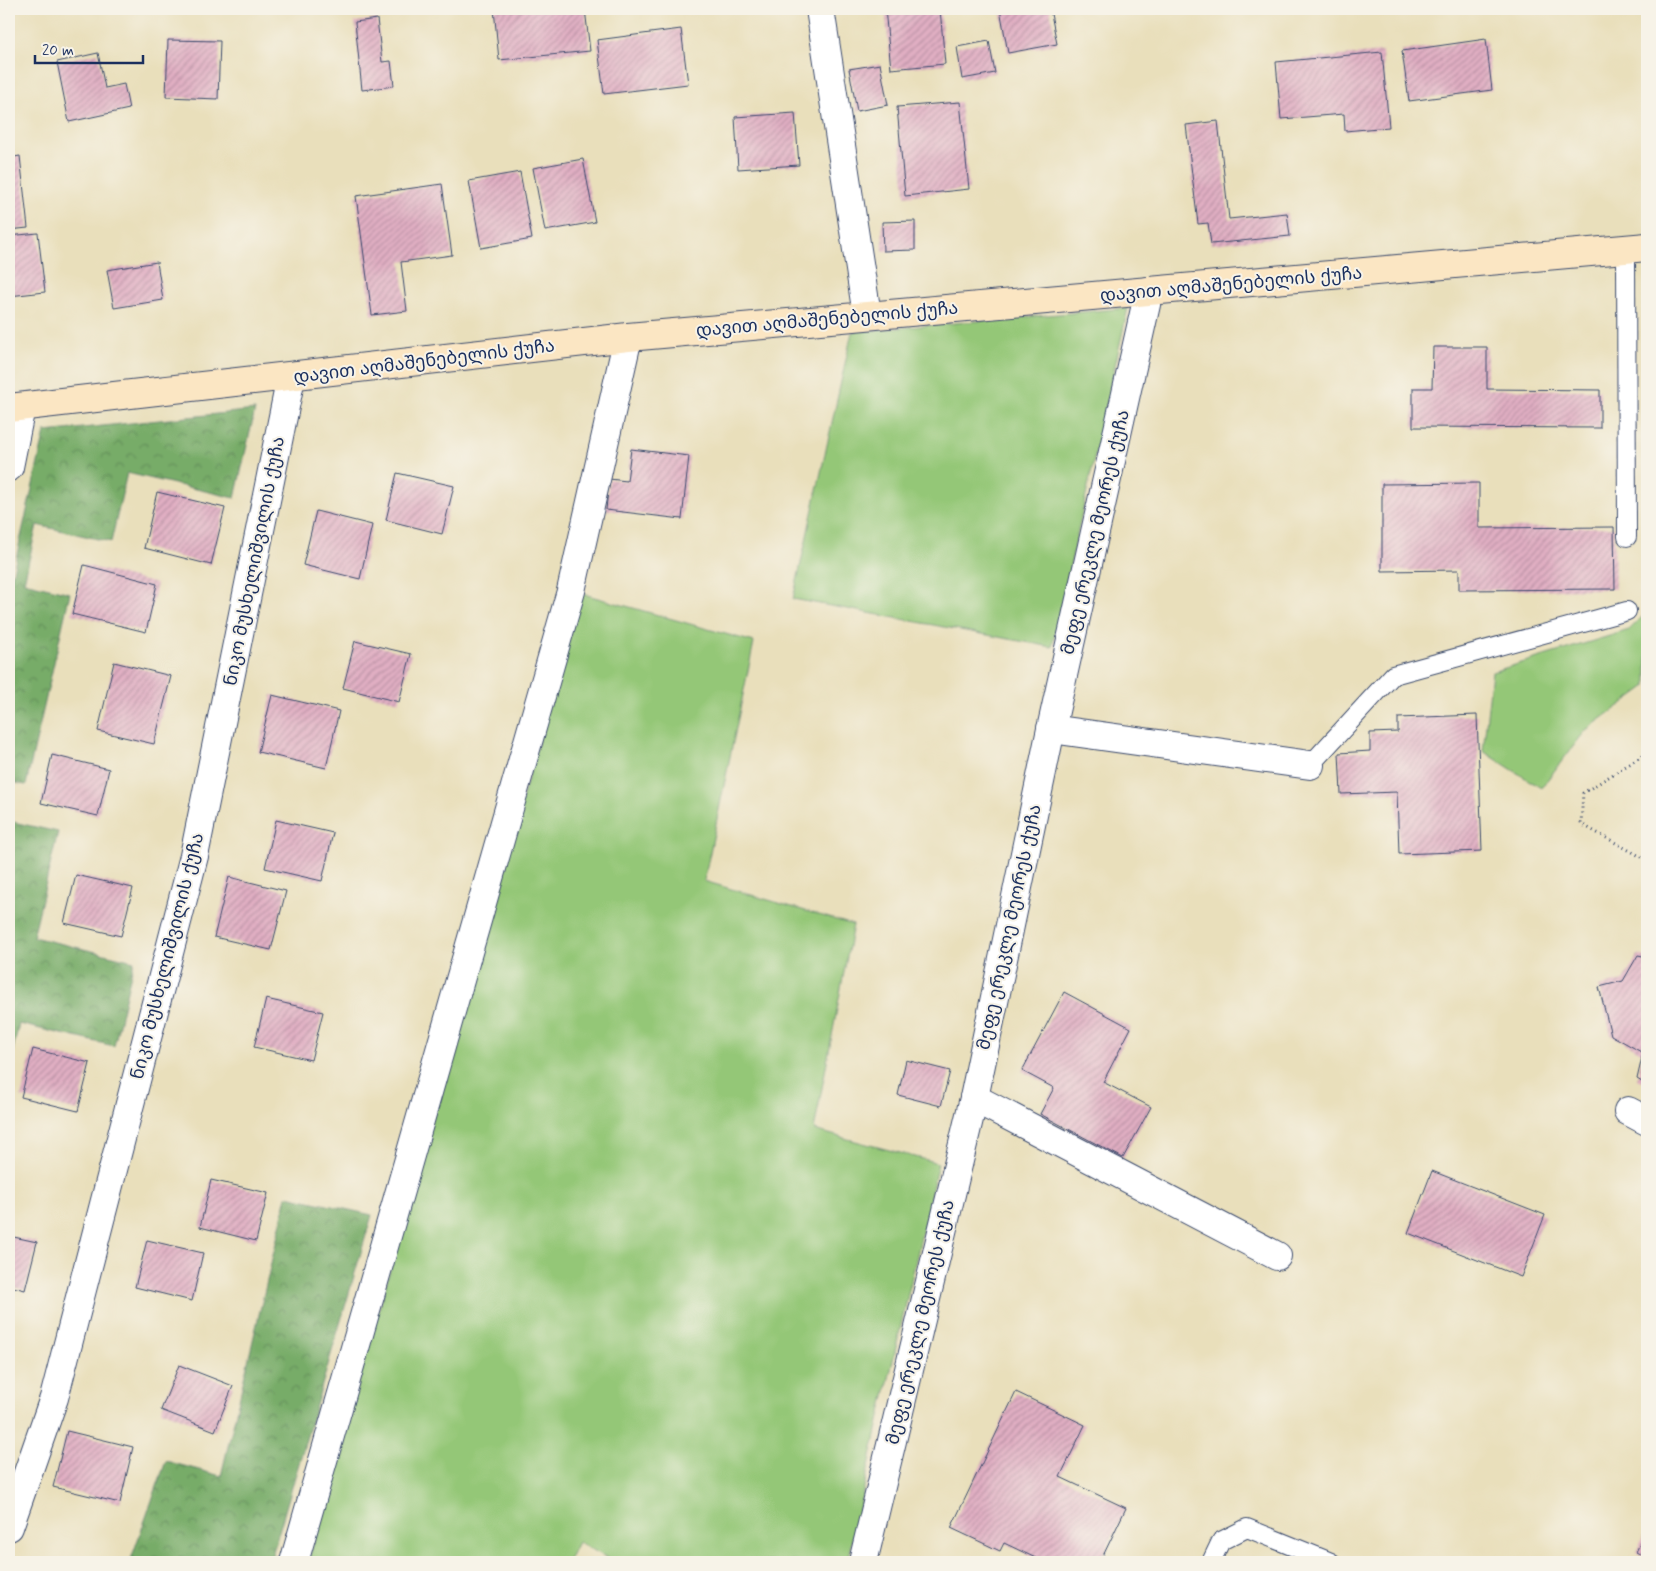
<svg xmlns="http://www.w3.org/2000/svg" width="1656" height="1571" font-family="Mynerve,'Noto Sans Georgian',sans-serif">
  <defs>
    <pattern id="forest-crowns" width="20" height="18" patternUnits="userSpaceOnUse" patternTransform="scale(1.25)"><rect width="20" height="18" fill="#77ac68"/><path d="M2 6a3 3 0 1 1 6 0M12 15a3 3 0 1 1 6 0" fill="none" stroke="#618c59"/></pattern>
    <pattern id="building-hatch" width="6" height="6" patternUnits="userSpaceOnUse" patternTransform="scale(1.25)"><rect width="6" height="6" fill="#e1afc3"/><path d="M-1 1l2-2M0 6l6-6M5 7l2-2" fill="none" stroke="#b68fa2"/></pattern>
  </defs>
  <rect width="100%" height="100%" fill="#f7f3e8"/>
  <filter id="ink" filterUnits="userSpaceOnUse"><feTurbulence type="fractalNoise" baseFrequency=".02" numOctaves="2"/><feDisplacementMap in="SourceGraphic" scale="10" xChannelSelector="R" yChannelSelector="G"/><feConvolveMatrix kernelMatrix="1 2 1 2 8 2 1 2 1" color-interpolation-filters="sRGB"/></filter>
  <filter id="wash" filterUnits="userSpaceOnUse"><feTurbulence type="fractalNoise" baseFrequency=".0096" numOctaves="4" result="noise"/><feDisplacementMap in="SourceGraphic" scale="20" xChannelSelector="R" yChannelSelector="G"/><feGaussianBlur stdDeviation="1.12" result="paint"/><feColorMatrix in="noise" values="0 0 0 0 0 0 0 0 0 0 0 0 0 0 0 0 0 1.4 0 .05"/><feComposite in="paint" operator="in"/></filter>
  <g filter="url(#wash)">
    <rect width="100%" height="100%" fill="#e9dfbb"/>
    <!-- green -->
    <g fill="#94c777" stroke="#587b6a">
      <path d="M1128,308L1052,647L793,599L852,332Z"/>
      <path d="M580,593L754,642L704,881L853,925L814,1130L938,1163L847,1562H615L578,1542L568,1562H308Z"/>
      <path d="M1647,612V686L1586,730L1541,788L1483,751L1492,672L1629,630Z"/>
    </g>
    <!-- forest -->
    <g fill="url(#forest-crowns)" stroke="#496e63">
      <path d="M255,410L235,498L127,473L111,542L37,525L24,582L70,593L26,785L9,782V589L45,432Z"/>
      <path d="M9,821L58,832L33,937L134,961L114,1046L19,1024L9,1067Z"/>
      <path d="M287,1196L372,1215L270,1562H130L166,1461L221,1476Z"/>
    </g>
    <g id="blocks">
      <!-- building -->
      <g fill="url(#building-hatch)">
        <path d="M494,9H585L590,51L499,60Z"/>
        <path d="M885,9H940L945,64L891,69Z"/>
        <path d="M1000,9H1050L1057,44L1008,53Z"/>
        <path d="M377,19L382,62L391,61L394,86L362,90L355,22Z"/>
        <path d="M681,29L688,84L604,94L597,40Z"/>
        <path d="M1486,39L1492,90L1409,101L1402,51Z"/>
        <path d="M168,40L220,41L218,99L166,97Z"/>
        <path d="M989,41L995,73L962,79L957,47Z"/>
        <path d="M1382,52L1389,127L1345,131L1344,114L1281,119L1276,62Z"/>
        <path d="M98,53L105,88L124,84L129,109L69,122L57,62Z"/>
        <path d="M880,64L888,105L857,111L849,69Z"/>
        <path d="M960,102L969,189L905,196L897,107Z"/>
        <path d="M795,113L799,165L738,169L735,117Z"/>
        <path d="M1218,121L1229,219L1287,213L1290,236L1211,244L1208,223L1198,224L1186,125Z"/>
        <path d="M20,156L28,228L9,230V158Z"/>
        <path d="M583,159L595,222L545,231L533,168Z"/>
        <path d="M520,172L532,239L481,248L469,181Z"/>
        <path d="M442,184L452,255L401,262L407,311L372,315L356,196Z"/>
        <path d="M915,221V250L883,251L882,222Z"/>
        <path d="M38,233L45,292L9,296V236Z"/>
        <path d="M157,262L163,300L114,308L107,270Z"/>
        <path d="M1433,347H1487V389L1600,390V428L1413,427V388H1432Z"/>
        <path d="M631,449L689,456L682,519L606,510L609,479L627,481Z"/>
        <path d="M397,473L454,486L442,534L386,520Z"/>
        <path d="M1479,483V528L1614,527L1615,589L1459,590V570L1382,571V484Z"/>
        <path d="M157,492L225,508L211,565L144,548Z"/>
        <path d="M316,511L372,525L360,579L303,565Z"/>
        <path d="M84,565L157,584L146,632L72,614Z"/>
        <path d="M355,641L411,654L399,702L343,688Z"/>
        <path d="M114,662L171,676L154,744L98,731Z"/>
        <path d="M272,695L339,711L326,768L258,752Z"/>
        <path d="M1477,715L1482,851L1399,854L1397,792L1341,794L1339,753L1370,751V733L1398,732V718Z"/>
        <path d="M52,755L109,769L98,816L41,803Z"/>
        <path d="M276,820L333,833L322,881L265,868Z"/>
        <path d="M76,875L133,888L121,936L64,923Z"/>
        <path d="M229,877L286,891L271,950L214,937Z"/>
        <path d="M1638,955L1647,957V1085L1637,1079L1643,1053L1611,1035L1599,987L1623,981Z"/>
        <path d="M1064,992L1131,1028L1103,1082L1151,1107L1123,1158L1040,1114L1054,1088L1022,1071Z"/>
        <path d="M266,999L323,1012L311,1060L254,1047Z"/>
        <path d="M33,1049L90,1063L78,1111L21,1097Z"/>
        <path d="M906,1060L950,1071L941,1106L898,1095Z"/>
        <path d="M1432,1171L1545,1215L1521,1277L1408,1233Z"/>
        <path d="M211,1180L268,1193L256,1241L200,1227Z"/>
        <path d="M9,1236L37,1242L25,1290L9,1286Z"/>
        <path d="M147,1240L203,1253L192,1301L135,1287Z"/>
        <path d="M179,1365L233,1386L215,1431L161,1410Z"/>
        <path d="M1016,1392L1085,1425L1060,1477L1126,1508L1100,1562H1044L1004,1543L1000,1551L951,1528Z"/>
        <path d="M67,1431L133,1447L120,1503L53,1487Z"/>
        <path d="M1645,1533L1647,1534V1558L1636,1552Z"/>
      </g>
    </g>
  </g>
  <g filter="url(#ink)">
    <use href="#blocks" fill-opacity="0" stroke="#3a496c" stroke-width="1"/>
    <g fill="none" stroke-linecap="round" stroke-linejoin="round">
      <defs>
        <g id="lane">
          <path d="M1626,250L1627,537"/>
          <path d="M1310,765L1393,675L1627,611"/>
          <path d="M1211,1562L1221,1541L1247,1528L1331,1562"/>
        </g>
        <g id="street">
          <path d="M820,9L867,315"/>
          <path d="M9,467L21,407"/>
          <path d="M1051,729L1310,765"/>
          <path d="M974,1098L1277,1256"/>
          <path d="M1628,1111L1647,1121"/>
          <path d="M9,1527L54,1398L194,856L291,377"/>
          <path d="M294,1562L571,591L628,337"/>
          <path d="M863,1562L974,1098L1051,729L1149,291"/>
        </g>
        <path id="secondary" d="M9,408L628,337L1647,247"/>
      </defs>
      <!-- lane casing -->
      <use href="#lane" stroke="#3a496c" stroke-width="20"/>
      <!-- street casing -->
      <use href="#street" stroke="#3a496c" stroke-width="30"/>
      <!-- secondary casing -->
      <use href="#secondary" stroke="#3a496c" stroke-width="30"/>
      <!-- path -->
      <path stroke="#3a496c" stroke-width="3" stroke-dasharray="1 4" stroke-linecap="butt" d="M1647,753L1583,793L1581,824L1647,860"/>
      <!-- lane -->
      <use href="#lane" stroke="#fff" stroke-width="18"/>
      <!-- street -->
      <use href="#street" stroke="#fff" stroke-width="28"/>
      <!-- secondary -->
      <use href="#secondary" stroke="#fbe6c3" stroke-width="28"/>
    </g>
  </g>
  <g text-anchor="middle" stroke-width="4" stroke-linejoin="round" paint-order="stroke">
    <!-- street labels -->
    <g font-size="18" fill="#1b2f5e" stroke="#f7f3e8">
      <text transform="translate(1231 284) rotate(-5)" y="6">დავით აღმაშენებელის ქუჩა</text>
      <text transform="translate(827 319) rotate(-5)" y="6">დავით აღმაშენებელის ქუჩა</text>
      <text transform="translate(424 361) rotate(-7)" y="6">დავით აღმაშენებელის ქუჩა</text>
      <text transform="translate(1095 532) rotate(-77)" y="6">მეფე ერეკლე მეორეს ქუჩა</text>
      <text transform="translate(254 561) rotate(-79)" y="6">ნიკო მუსხელიშვილის ქუჩა</text>
      <text transform="translate(1009 927) rotate(-78)" y="6">მეფე ერეკლე მეორეს ქუჩა</text>
      <text transform="translate(167 956) rotate(-76)" y="6">ნიკო მუსხელიშვილის ქუჩა</text>
      <text transform="translate(920 1322) rotate(-77)" y="6">მეფე ერეკლე მეორეს ქუჩა</text>
    </g>
  </g>
  <!-- margin -->
  <rect width="1656" height="1571" fill="none" stroke="#f7f3e8" stroke-width="30"/>
  <!-- scale -->
  <path d="M35 55v8h108v-8" fill="none" stroke="#1b2f5e" stroke-width="2.5"/>
  <text x="42" y="55" font-size="15" fill="#1b2f5e" stroke="#f7f3e8" stroke-width="4" paint-order="stroke">20 m</text>
</svg>
